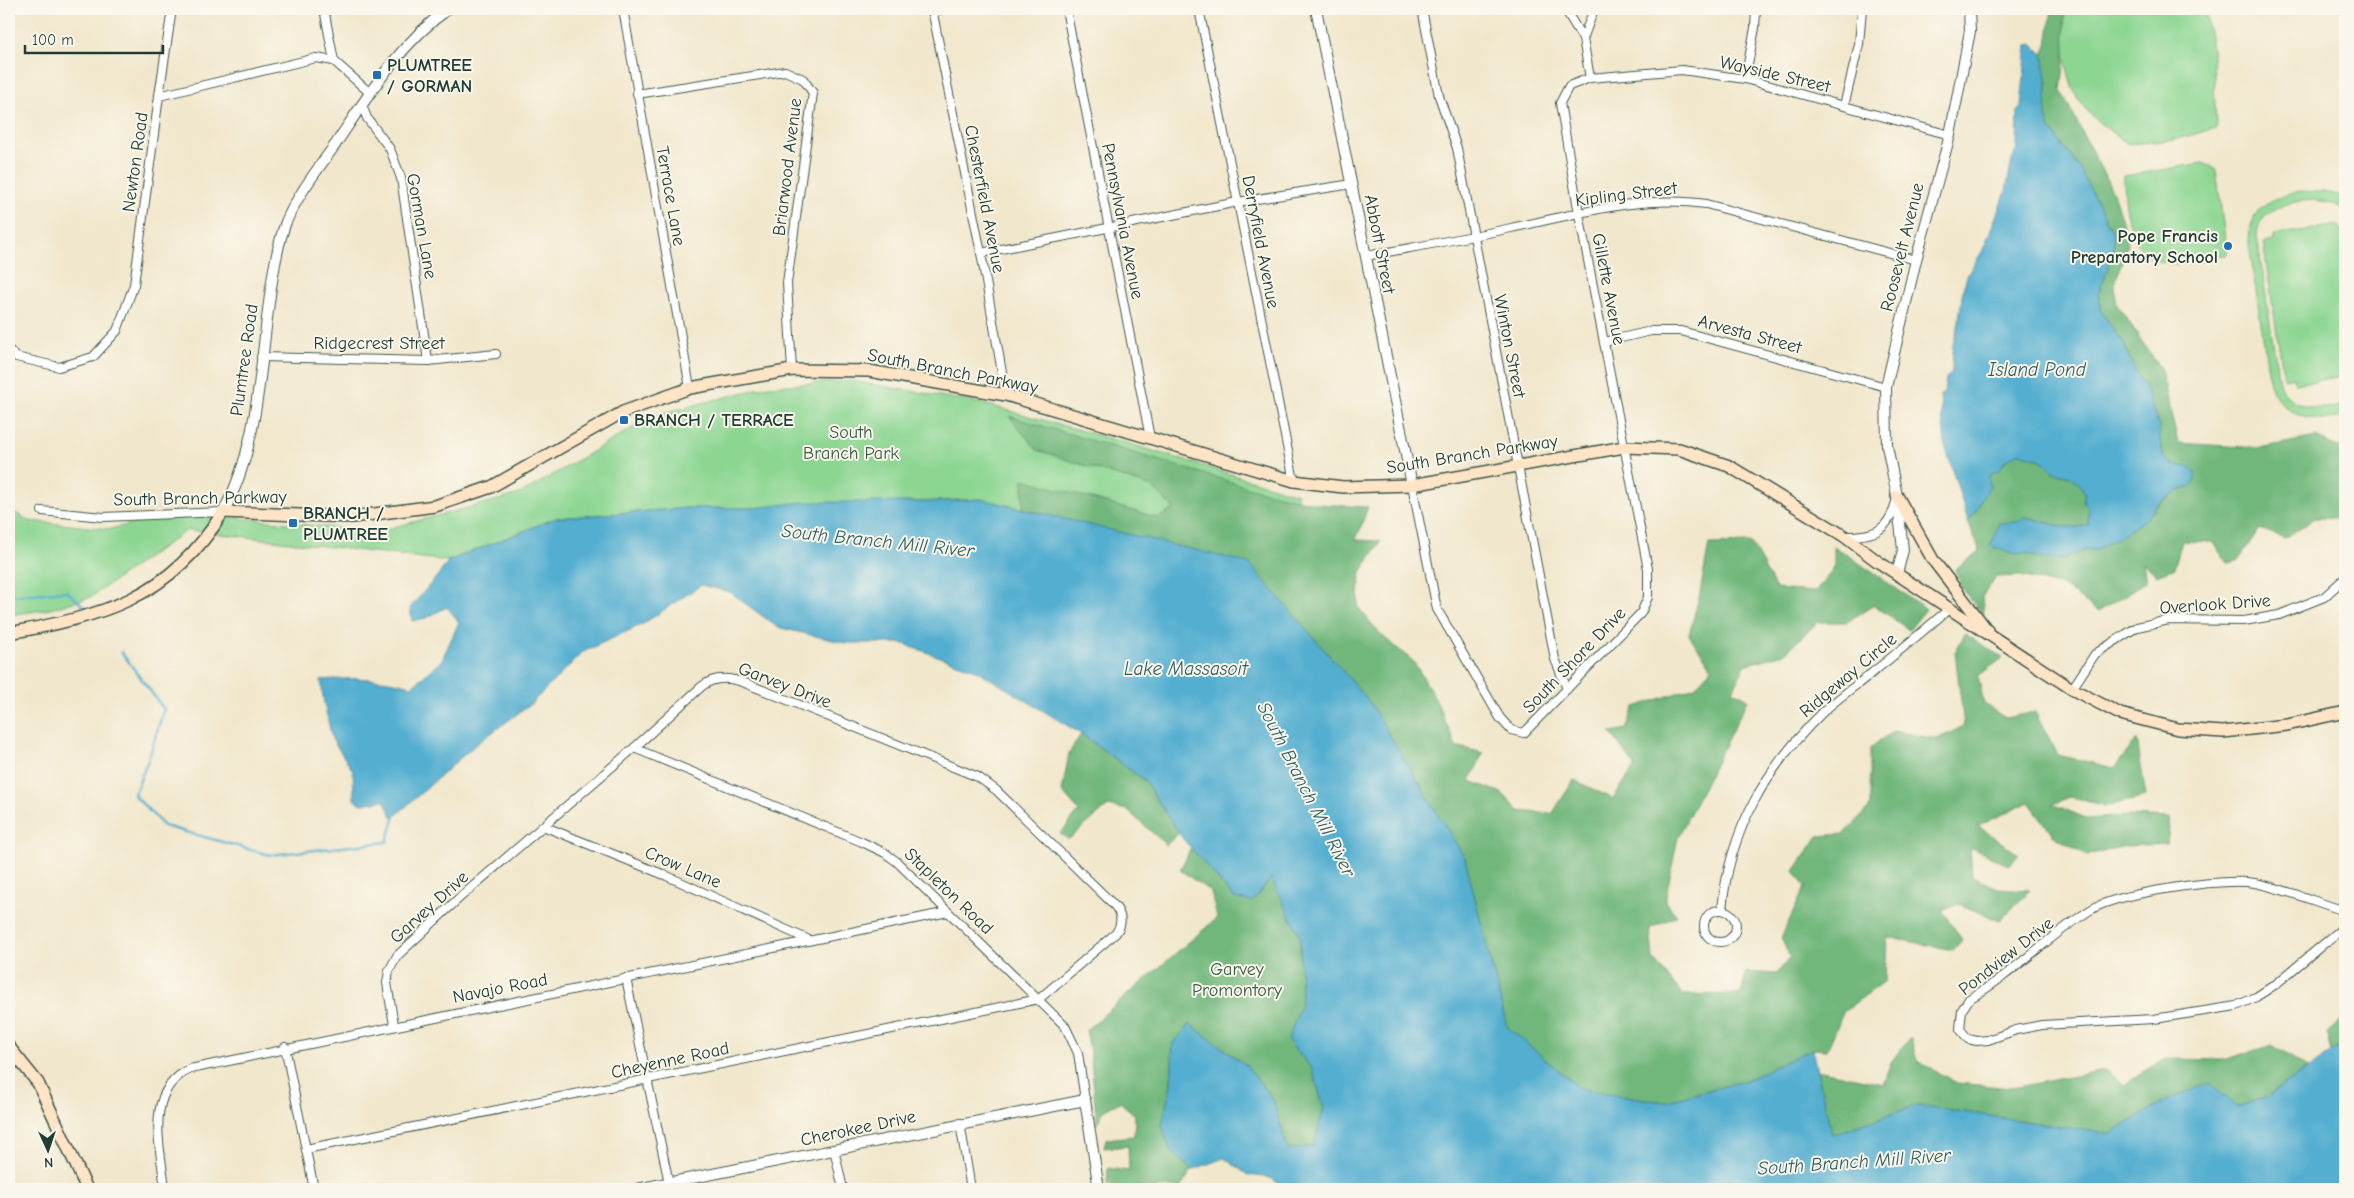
<svg xmlns="http://www.w3.org/2000/svg" width="2354" height="1198" font-family="'Comic Neue',sans-serif">
  <rect width="100%" height="100%" fill="#fbf7ec"/>
  <filter id="ink" filterUnits="userSpaceOnUse"><feTurbulence type="fractalNoise" baseFrequency=".02" numOctaves="2"/><feDisplacementMap in="SourceGraphic" scale="10" xChannelSelector="R" yChannelSelector="G"/><feConvolveMatrix kernelMatrix="1 2 1 2 8 2 1 2 1" color-interpolation-filters="sRGB"/></filter>
  <filter id="wash" filterUnits="userSpaceOnUse"><feTurbulence type="fractalNoise" baseFrequency=".0096" numOctaves="4" result="noise"/><feDisplacementMap in="SourceGraphic" scale="20" xChannelSelector="R" yChannelSelector="G"/><feGaussianBlur stdDeviation="1.12" result="paint"/><feColorMatrix in="noise" values="0 0 0 0 0 0 0 0 0 0 0 0 0 0 0 0 0 1.4 0 .05"/><feComposite in="paint" operator="in"/></filter>
  <g filter="url(#wash)">
    <rect width="100%" height="100%" fill="#f1e7cc"/>
    <!-- green -->
    <g fill="#8cd692" stroke="#568a63">
      <path d="M2064,9H2205L2213,55L2216,128L2174,140L2128,144C2111,132 2084,113 2075,93C2063,68 2064,36 2064,9Z"/>
      <path d="M2203,163L2216,170L2227,254C2149,280 2125,254 2124,176Z"/>
      <path d="M2300,191L2324,192L2345,198V211C2323,190 2257,201 2257,236L2279,383C2288,409 2322,412 2345,405V416C2316,425 2280,415 2270,384L2249,245C2248,210 2268,199 2300,191Z"/>
      <path d="M2339,225L2340,231L2345,230V376L2295,384L2294,377L2284,379L2263,243L2273,241V235Z"/>
      <path d="M852,381L981,403L1130,444L1297,494L1296,542L1249,563L981,499L753,508H688L556,518L448,561L187,530L91,597L50,609L9,615V509L29,521L110,529L182,512L375,532L520,494L653,416L768,386Z"/>
    </g>
    <!-- forest -->
    <g fill="#71b77c" stroke="#487a58">
      <path d="M2052,9H2064L2065,56L2061,91L2113,192L2125,231L2127,245L2114,287L2117,304L2161,370L2178,443L2259,448L2316,437L2345,451V521L2343,519L2314,518L2285,538L2260,529L2238,561L2228,563L2212,542L2182,541L2174,568L2157,575L2143,563L2146,582L2098,612L2063,586L2021,576L1996,577L1982,597L1984,615L1962,589L1955,569L1980,551L1968,521C1978,510 1981,498 1990,486L1989,477L1993,472L1999,470L2005,461L2020,452C2034,458 2044,458 2053,472L2071,476L2079,483L2085,493L2084,501L2088,510V525C2062,532 2050,521 2025,517L2013,554L2026,553L2042,559L2066,558L2086,550H2096L2116,539L2148,517L2157,505L2178,491L2190,487V467L2170,464L2164,457L2161,449L2159,428L2145,386L2135,372L2124,344L2102,312L2098,294L2108,268L2113,232L2079,168L2050,129L2046,117L2047,79L2043,54L2047,46Z"/>
      <path d="M1009,416L1258,490L1318,504L1368,507L1356,540L1381,541L1361,572L1358,607L1380,634L1414,662L1434,696L1456,746L1483,753L1470,781L1502,793L1519,811L1552,814L1574,780L1613,799L1635,766L1610,732L1626,729L1635,707L1695,687L1712,668L1689,635L1700,593L1709,544L1751,543L1776,589L1815,592L1834,568V546L1926,609L1909,630L1874,605L1847,622H1818L1784,654L1745,665L1733,690L1748,699L1678,837L1665,901L1677,916L1650,928L1653,959L1683,995L1741,994L1746,972L1777,974L1790,957L1781,938L1805,887L1794,871L1818,836L1844,834L1870,807V748L1893,731L1937,739L1964,726L1955,652L1965,634L2003,658L1978,676L1984,704L2005,718L2035,712L2058,755L2114,768L2137,740L2146,797L2106,806L2070,797L2052,804L2088,819L2126,816L2170,818L2167,844L2126,846L2087,855L2054,836L2029,802L1978,826L2018,854L2010,866L1970,847L1972,877L1998,888L2030,890L2000,921L1959,904L1942,910L1962,940L1953,950L1887,937L1885,981L1844,1011L1827,1050L1812,1049L1744,1081L1664,1102L1581,1089L1507,1027L1465,858L1249,564L1023,509V479L1158,518L1174,509L1152,487L1037,450Z"/>
      <path d="M1081,734L1144,780L1179,833L1166,845L1127,810L1108,806L1069,839L1060,834L1079,811L1062,792L1069,753Z"/>
      <path d="M1191,848L1234,898L1271,878L1300,936L1301,1004L1288,1040L1312,1069L1324,1108L1314,1146L1288,1150L1273,1100L1247,1066L1190,1024L1173,1044L1171,1085L1162,1125L1170,1150L1192,1170L1181,1187L1127,1189L1107,1185L1108,1168L1129,1171L1128,1146L1104,1148L1106,1139L1134,1136L1135,1115L1120,1102L1103,1111L1097,1124C1093,1092 1093,1061 1086,1030L1217,918L1211,892L1180,870Z"/>
      <path d="M2345,1018V1043L2332,1052L2327,1033Z"/>
      <path d="M1910,1037L1917,1061L1957,1083L2012,1088L2105,1070L2124,1085L2163,1059L2223,1060L2272,1045L2308,1068L2268,1097L2237,1107L2162,1103L2110,1134L1917,1105L1832,1135L1817,1070L1883,1084L1891,1062Z"/>
    </g>
    <!-- water -->
    <g fill="#52aed0" stroke="#387682">
      <path d="M2033,44L2043,54L2047,79L2046,117L2050,129L2079,168L2113,232L2114,254L2108,260V268L2098,294L2102,312L2124,344L2135,371L2145,386L2159,428L2161,449L2164,457L2170,464L2190,467L2195,471V481L2190,487L2178,491L2157,504L2148,517L2116,539L2096,550H2086L2066,558L2042,559L2026,553L2013,554L1991,546L1999,523L2018,522L2024,517C2050,521 2062,532 2088,525V510L2083,501L2085,493L2079,483L2071,476L2053,472C2044,458 2034,457 2019,453L2005,461L1999,470L1993,472L1989,477L1990,486C1981,498 1978,510 1968,521L1945,445L1940,396L1944,393L1946,378L1952,372L1953,344L1958,327L1963,289L1968,273L1982,252L2006,191L2012,160L2017,148L2018,110L2021,106L2027,45Z"/>
      <path d="M981,499L1249,563L1368,700L1465,858L1507,1027L1581,1089L1664,1102L1744,1081L1812,1049L1832,1135L1917,1105L2110,1134L2162,1103L2210,1082L2237,1107L2268,1097L2345,1043V1189H1285L1271,1178L1248,1175L1224,1158L1192,1170L1170,1150L1162,1125L1171,1085L1173,1044L1190,1024L1247,1066L1273,1100L1288,1150L1314,1146L1324,1107L1312,1069L1288,1040L1301,1004L1300,936L1271,879L1252,902L1234,898L1183,839L1144,780L1081,734L976,670L901,643H845L777,627L730,592L701,585L643,624L583,652L532,703L474,746L393,818L384,800L362,804L354,799L353,771L332,739L323,698L321,680C355,678 379,677 412,686L441,662L459,622L447,607L426,618L412,621L410,608L440,573L448,561L556,518L688,508H753L802,502H932Z"/>
    </g>
    <g fill="none" stroke-linecap="round" stroke-linejoin="round">
      <!-- stream -->
      <g stroke="#52aed0" stroke-width="2.5">
        <path d="M9,596L67,591L88,611"/>
        <path d="M121,652L164,709L148,760L134,795L164,826L270,855L387,842L395,816"/>
      </g>
    </g>
  </g>
  <g filter="url(#ink)">
    <g fill="none" stroke-linecap="round" stroke-linejoin="round">
      <defs>
        <g id="minor">
          <path d="M324,9L334,61"/>
          <path d="M623,9L690,388"/>
          <path d="M932,9L981,253L1006,395"/>
          <path d="M1066,9L1150,438"/>
          <path d="M1199,9L1294,481"/>
          <path d="M1422,9L1439,96L1457,148L1555,659L1567,689"/>
          <path d="M9,10L12,9"/>
          <path d="M932,11L943,9"/>
          <path d="M1583,39L1594,9"/>
          <path d="M1590,78L1682,70L1745,79L1950,135"/>
          <path d="M1745,79L1755,28L1756,9"/>
          <path d="M637,94L785,71L803,79L813,93L787,283L792,370"/>
          <path d="M159,96L172,9"/>
          <path d="M362,105L367,118L390,149L401,178L428,361"/>
          <path d="M1844,106L1859,44L1862,9"/>
          <path d="M981,253L1238,202L1352,184"/>
          <path d="M1366,256C1414,247 1463,239 1511,228C1574,215 1642,194 1706,204L1916,260"/>
          <path d="M1604,342L1651,331H1681L1886,387"/>
          <path d="M9,350L16,357L59,367L93,357L117,331L134,285L159,96L316,58L334,61L370,93"/>
          <path d="M261,357L428,361L496,354"/>
          <path d="M1412,485L1437,609L1500,718L1511,730L1524,733L1641,613L1648,597V569L1579,214L1560,103L1569,86L1590,78L1583,39L1565,9"/>
          <path d="M42,511L103,517L223,512"/>
          <path d="M1845,536C1874,536 1888,532 1896,502"/>
          <path d="M2072,689L2095,654L2137,627L2169,620L2244,621L2279,615L2324,597L2345,578"/>
          <path d="M634,748L862,842L885,853L896,861L1065,1026L1078,1053L1085,1100"/>
          <path d="M543,826L667,876L809,940"/>
          <circle cx="1720" cy="926" r="16"/>
          <path d="M1722,910C1729,830 1766,768 1823,712C1838,698 1857,685 1873,672C1899,652 1924,630 1949,609"/>
          <path d="M2345,911C2316,902 2285,889 2255,883C2222,878 2119,893 2092,909C2048,936 2013,974 1969,999L1962,1010L1960,1029L1968,1039L1977,1041L1988,1040L2016,1030L2042,1025L2154,1019L2236,1006L2256,997L2276,984L2345,926"/>
          <path d="M626,978L669,1183"/>
          <path d="M285,1047L314,1189"/>
          <path d="M960,1123L971,1189"/>
          <path d="M306,1149L1039,999L1116,933C1124,922 1121,912 1112,903L996,790L978,777L745,683C729,677 714,676 701,687L634,748L457,900L397,956L389,971L387,983L394,1025"/>
          <path d="M834,1149L843,1189"/>
          <path d="M165,1189C161,1148 143,1091 190,1069L948,912"/>
        </g>
        <g id="tertiary">
          <path d="M1316,9L1412,485"/>
          <path d="M223,512C262,444 260,347 274,269C277,253 280,237 286,222C298,194 318,169 335,145C368,96 399,44 448,9"/>
          <path d="M1897,574L1903,550L1897,496L1887,446L1886,387L1916,260L1950,135L1970,31L1969,9"/>
          <path d="M637,1189L1085,1100L1099,1189"/>
        </g>
        <g id="secondary">
          <path d="M1897,496L1933,560L1987,630"/>
          <path d="M9,633C102,616 170,599 223,512L352,517L435,506L491,487L623,412L690,388L792,370L869,371L1006,395L1294,481L1343,487L1412,485L1624,447L1679,449L1729,466L1844,536L1877,561L2072,689L2120,714L2178,729L2223,732L2287,725L2345,712"/>
          <path d="M9,1047L38,1083L87,1189"/>
        </g>
      </defs>
      <!-- minor casing -->
      <use href="#minor" stroke="#3e564b" stroke-width="10"/>
      <!-- tertiary casing -->
      <use href="#tertiary" stroke="#3e564b" stroke-width="12"/>
      <!-- secondary casing -->
      <use href="#secondary" stroke="#3e564b" stroke-width="14"/>
      <!-- minor -->
      <use href="#minor" stroke="#fff" stroke-width="8"/>
      <!-- tertiary -->
      <use href="#tertiary" stroke="#fff" stroke-width="10"/>
      <!-- secondary -->
      <use href="#secondary" stroke="#ffe4c6" stroke-width="11"/>
    </g>
  </g>
  <!-- markers -->
  <g fill="#1f6fb2" stroke="#fbf7ec" stroke-width="2">
    <rect x="372" y="70" width="10" height="10" rx="2.5"/>
    <circle cx="2228" cy="246" r="5"/>
    <rect x="619" y="415" width="10" height="10" rx="2.5"/>
    <rect x="288" y="518" width="10" height="10" rx="2.5"/>
  </g>
  <g text-anchor="middle" stroke-width="4" stroke-linejoin="round" paint-order="stroke">
    <!-- poi labels -->
    <g font-size="18" font-weight="bold" fill="#1f3d34" stroke="#fbf7ec" text-anchor="start">
      <text x="387" y="71">PLUMTREE<tspan x="387" dy="21">/ GORMAN</tspan></text>
      <text x="2218" y="242" text-anchor="end">Pope Francis<tspan x="2218" dy="21">Preparatory School</tspan></text>
      <text x="634" y="426">BRANCH / TERRACE</text>
      <text x="303" y="519">BRANCH /<tspan x="303" dy="21">PLUMTREE</tspan></text>
    </g>
    <!-- street labels -->
    <g font-size="18" fill="#1f3d34" stroke="#fbf7ec">
      <text transform="translate(1775 74) rotate(13)" y="6">Wayside Street</text>
      <text transform="translate(135 162) rotate(-82)" y="6">Newton Road</text>
      <text transform="translate(787 167) rotate(-83)" y="6">Briarwood Avenue</text>
      <text transform="translate(1626 194) rotate(-7)" y="6">Kipling Street</text>
      <text transform="translate(671 196) rotate(80)" y="6">Terrace Lane</text>
      <text transform="translate(985 199) rotate(79)" y="6">Chesterfield Avenue</text>
      <text transform="translate(1123 221) rotate(79)" y="6">Pennsylvania Avenue</text>
      <text transform="translate(422 226) rotate(80)" y="6">Gorman Lane</text>
      <text transform="translate(1261 242) rotate(79)" y="6">Derryfield Avenue</text>
      <text transform="translate(1380 244) rotate(79)" y="6">Abbott Street</text>
      <text transform="translate(1902 247) rotate(-76)" y="6">Roosevelt Avenue</text>
      <text transform="translate(1609 289) rotate(79)" y="6">Gillette Avenue</text>
      <text transform="translate(1750 334) rotate(15)" y="6">Arvesta Street</text>
      <text x="379" y="349">Ridgecrest Street</text>
      <text transform="translate(1510 346) rotate(79)" y="6">Winton Street</text>
      <text transform="translate(244 360) rotate(-82)" y="6">Plumtree Road</text>
      <text transform="translate(953 371) rotate(11)" y="6">South Branch Parkway</text>
      <text transform="translate(1472 454) rotate(-9)" y="6">South Branch Parkway</text>
      <text transform="translate(200 498) rotate(-1)" y="6">South Branch Parkway</text>
      <text transform="translate(2215 604) rotate(-4)" y="6">Overlook Drive</text>
      <text transform="translate(1574 660) rotate(-46)" y="6">South Shore Drive</text>
      <text transform="translate(1848 675) rotate(-40)" y="6">Ridgeway Circle</text>
      <text transform="translate(785 685) rotate(21)" y="6">Garvey Drive</text>
      <text transform="translate(683 867) rotate(23)" y="6">Crow Lane</text>
      <text transform="translate(949 891) rotate(44)" y="6">Stapleton Road</text>
      <text transform="translate(429 907) rotate(-42)" y="6">Garvey Drive</text>
      <text transform="translate(2006 956) rotate(-38)" y="6">Pondview Drive</text>
      <text transform="translate(500 988) rotate(-11)" y="6">Navajo Road</text>
      <text transform="translate(670 1060) rotate(-12)" y="6">Cheyenne Road</text>
      <text transform="translate(858 1128) rotate(-12)" y="6">Cherokee Drive</text>
    </g>
    <!-- park labels -->
    <g font-size="18" fill="#355c47" stroke="#fbf7ec">
      <text x="851" y="438">South<tspan x="851" dy="21">Branch Park</tspan></text>
      <text x="1237" y="975">Garvey<tspan x="1237" dy="21">Promontory</tspan></text>
    </g>
    <!-- water labels -->
    <g font-size="19" font-style="italic" fill="#2e5f63" stroke="#fbf7ec">
      <text x="2037" y="376">Island Pond</text>
      <text transform="translate(878 540) rotate(6)" y="7">South Branch Mill River</text>
      <text x="1186" y="675">Lake Massasoit</text>
      <text transform="translate(1307 789) rotate(63)" y="7">South Branch Mill River</text>
      <text transform="translate(1854 1161) rotate(-4)" y="7">South Branch Mill River</text>
    </g>
  </g>
  <!-- margin -->
  <rect width="2354" height="1198" fill="none" stroke="#fbf7ec" stroke-width="30"/>
  <!-- north arrow -->
  <g transform="translate(48 1150) rotate(177)" stroke="#fbf7ec" stroke-width="4" paint-order="stroke">
  <path d="M0-4L9 19L0 12L-9 19Z" fill="#1f3d34"/>
  <text y="-8" font-size="14" font-weight="bold" text-anchor="middle" fill="#1f3d34">N</text>
  </g>
  <!-- scale -->
  <path d="M25 45v8h138v-8" fill="none" stroke="#1f3d34" stroke-width="2.5"/>
  <text x="32" y="45" font-size="15" fill="#1f3d34" stroke="#fbf7ec" stroke-width="4" paint-order="stroke">100 m</text>
</svg>
